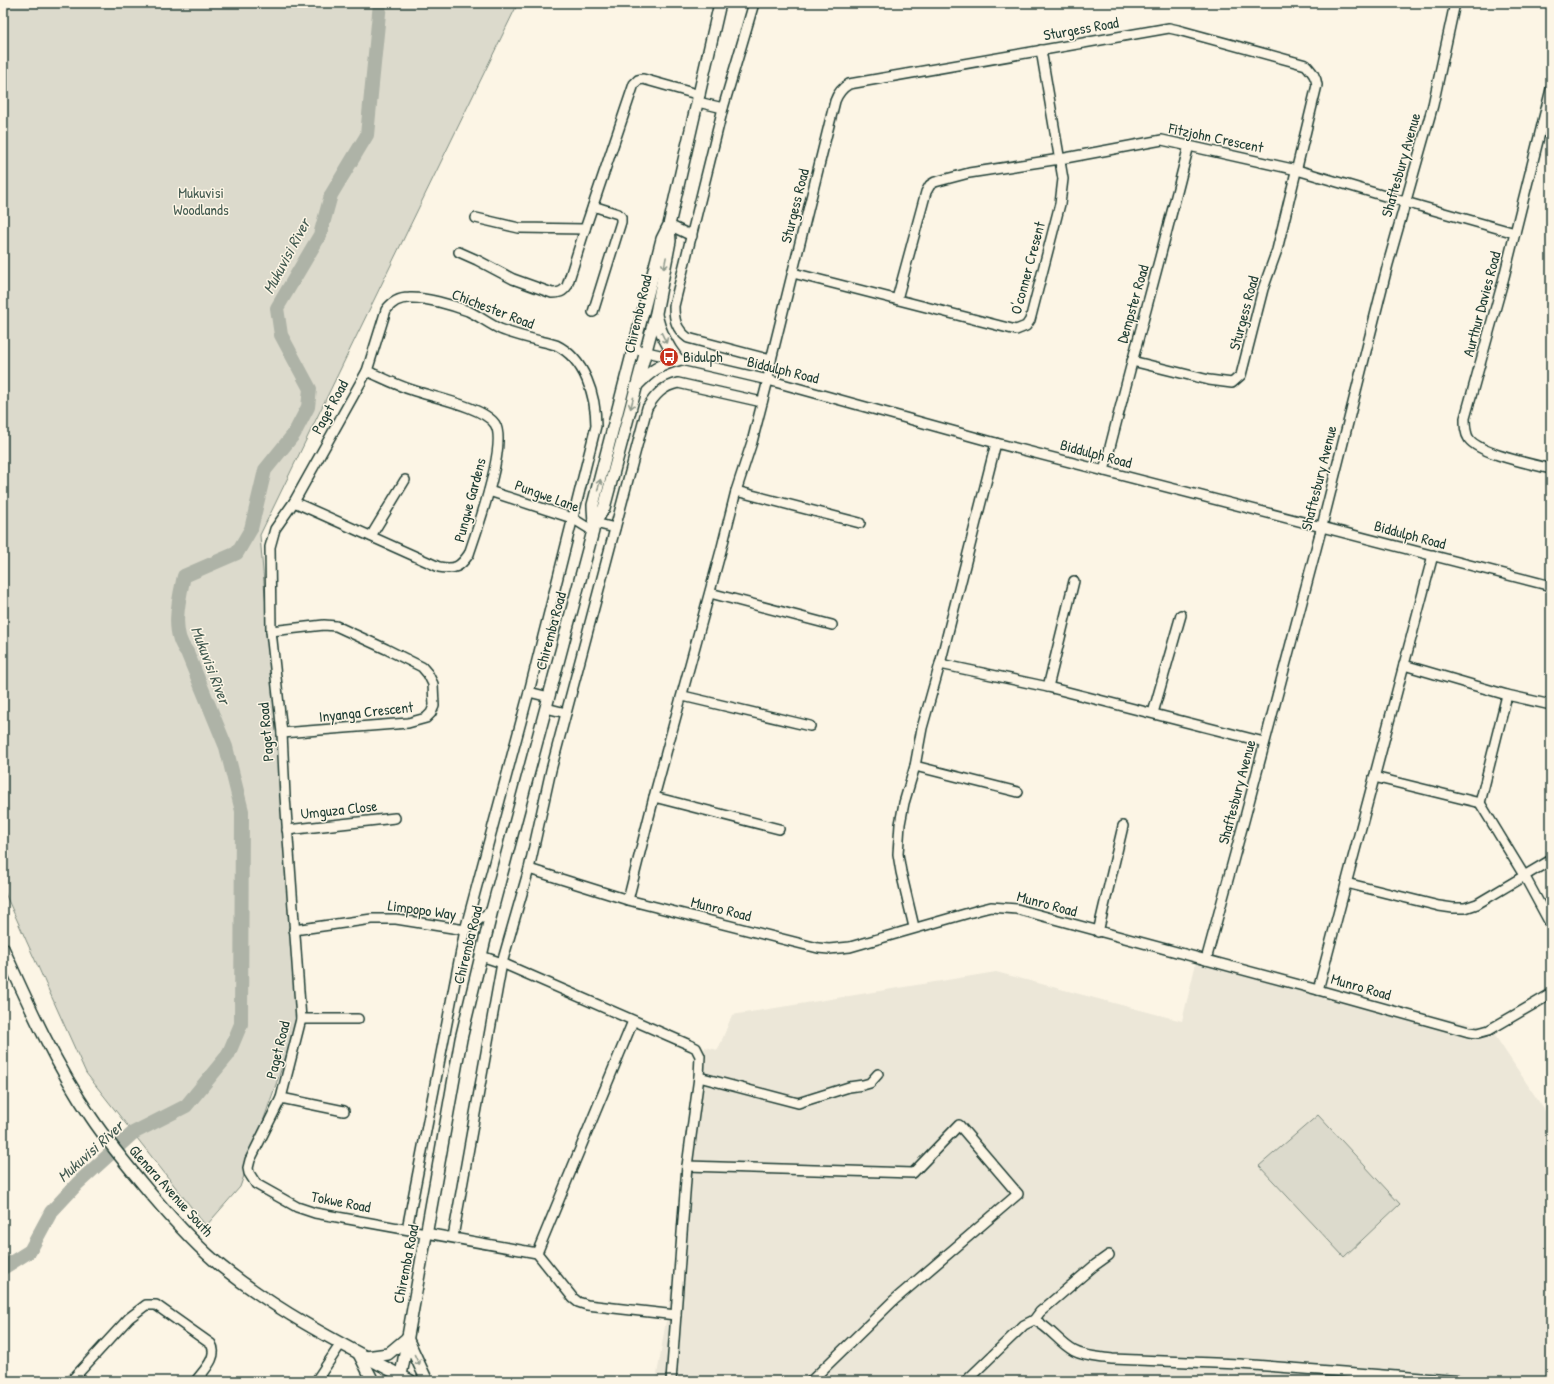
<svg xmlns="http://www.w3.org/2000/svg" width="1554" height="1384" font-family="'Patrick Hand',sans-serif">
  <rect width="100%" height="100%" fill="#fcf5e5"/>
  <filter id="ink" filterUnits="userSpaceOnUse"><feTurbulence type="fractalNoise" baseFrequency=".025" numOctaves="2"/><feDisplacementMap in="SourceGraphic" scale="8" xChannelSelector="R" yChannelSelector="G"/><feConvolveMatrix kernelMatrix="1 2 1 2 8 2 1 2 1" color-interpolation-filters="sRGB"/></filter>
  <g filter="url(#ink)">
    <!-- built -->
    <path fill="#ece7d8" d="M1196,963L1490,1028L1551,1120V1381H656L683,1218L705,1047L718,1050L732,1015L996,972L1182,1021Z"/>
    <!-- green -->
    <g fill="#dcdacc" stroke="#7e8c80">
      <path d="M3,3H518L260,535L300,1016L240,1187L206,1226L86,1073L3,889Z"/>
      <path d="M1318,1115L1400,1204L1344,1257L1259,1166Z"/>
    </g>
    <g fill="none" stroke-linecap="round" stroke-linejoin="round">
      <!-- river -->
      <path stroke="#aeb3a7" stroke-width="14" d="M3,1268L30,1251L51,1212L78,1183L133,1133L186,1106L228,1055L241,1024L242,811L226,747L187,652C170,633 179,599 184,576L237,553L251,529L265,470L294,434L308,407L310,389L281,335L277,308L320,235L331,195L367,135L380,3"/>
      <defs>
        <g id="minor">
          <path d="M754,3L723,108L674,306C674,320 676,329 688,338L771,360"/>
          <path d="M1551,89L1502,285L1465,418C1465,425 1465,433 1469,439C1480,454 1532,464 1551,469"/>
          <path d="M698,102L723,108"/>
          <path d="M476,218L519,228L585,229"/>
          <path d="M669,225L692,236"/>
          <path d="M459,252L477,260L513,279L552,293C559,293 563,292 567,286L585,229L634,84L638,80L643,79L700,95"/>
          <path d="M793,273L1016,330L1026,326L1030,320L1060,204L1063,179L1041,50"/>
          <path d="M897,299L926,192L930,185L935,182L969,173L1060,159L1162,140L1297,170L1405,202L1515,233"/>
          <path d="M593,312L621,222V217L618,214L593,206"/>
          <path d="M634,349L768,380L996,443L1551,586"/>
          <path d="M1104,471C1131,362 1162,254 1189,145"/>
          <path d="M489,491L572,518L593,531"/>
          <path d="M736,491L860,523"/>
          <path d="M294,502L439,567C455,570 460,567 469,554C477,530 508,444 495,424C484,407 432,397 412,390C396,385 381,377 367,371"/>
          <path d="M595,523L615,528"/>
          <path d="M371,536L405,480"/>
          <path d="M710,593L832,625"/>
          <path d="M271,631L324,625L336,626L386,649L422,667L428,674L433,684L434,706L431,713L426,718L408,723L282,733"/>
          <path d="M940,664L1048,687L1264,742"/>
          <path d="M1404,665L1507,695L1551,705"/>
          <path d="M1048,687L1074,581"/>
          <path d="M529,692L549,697"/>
          <path d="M683,696L810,726"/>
          <path d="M546,708L566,713"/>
          <path d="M1153,713L1181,615"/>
          <path d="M915,766L1018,792"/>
          <path d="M1374,777L1480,803L1507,695"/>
          <path d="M654,797L779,829"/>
          <path d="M1480,803L1525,877L1551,925"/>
          <path d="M287,830L395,818"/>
          <path d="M529,869L628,900L818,948L829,949L850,947L979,910L991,907L1017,909L1318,990L1469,1032L1478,1033L1489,1030L1551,994"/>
          <path d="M1346,883L1439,906L1453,908H1465L1477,904L1551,860"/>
          <path d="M628,900L654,797L722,547L736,491L752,442L768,380L771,360L835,101C838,93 842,88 849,84L1169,28L1178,30L1306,65C1312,72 1316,76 1317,85L1277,250L1263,289L1241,375L1232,383L1209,380L1132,361"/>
          <path d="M914,927L901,872L898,854L900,824L904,803L915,766L922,728L940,664L996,443"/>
          <path d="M294,930L372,919H396L465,930L492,910"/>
          <path d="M1098,932L1123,826"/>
          <path d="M481,956L502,963L692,1046L696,1048L700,1056L699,1077L687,1166L671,1381"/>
          <path d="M1206,960L1244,821L1322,526L1388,264L1433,105L1455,3"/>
          <path d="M1318,990L1433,555"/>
          <path d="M301,1019H358"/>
          <path d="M699,1077L798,1103L849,1087L863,1085L870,1083L878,1074"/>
          <path d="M281,1098L344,1111"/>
          <path d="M687,1166L913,1173L959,1125L1018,1194L893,1301L811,1381"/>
          <path d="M407,1229L465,930L529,692L596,426C596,396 585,359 556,345C537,340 517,336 500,329C489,324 479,316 468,311C452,305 425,297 409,298C399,298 391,303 386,310L367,371L294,502L275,529L270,547L271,631L282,733L285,796L301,1019L281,1098L250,1160L248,1168L249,1173L256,1184L297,1207L315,1213L537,1253L573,1298L578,1302L587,1305L676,1315"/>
          <path d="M453,1237L502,963L529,869L551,770L647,408C655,395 663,386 678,383L762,402"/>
          <path d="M537,1253L633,1021"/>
          <path d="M1034,1320L1040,1312L1095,1265L1109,1255"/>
          <path d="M71,1381L129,1318L146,1305H156L211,1344C219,1357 203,1371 196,1381"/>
          <path d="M316,1381L340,1345"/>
          <path d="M966,1381L1024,1325L1034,1320C1050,1327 1059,1343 1074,1351C1085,1357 1100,1357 1112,1359L1240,1364L1462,1381"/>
        </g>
        <g id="major">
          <path d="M637,385C651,371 659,365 678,360C667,346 660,333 656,315"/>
          <path d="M595,523L604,508L656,313L670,241L669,226"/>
          <path d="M3,948C29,1006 55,1064 91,1117C109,1144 130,1169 151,1194C173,1220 196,1246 222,1267C281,1314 345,1346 411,1381"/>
          <path d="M407,1338L427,1381"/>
          <path d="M359,1354L373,1381"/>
          <path d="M366,1357L388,1354L407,1338"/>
          <path d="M400,1381L461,1039L492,910L593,531C595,522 593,514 593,505L662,239L669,225L720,3"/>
        </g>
      </defs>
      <!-- minor casing -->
      <use href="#minor" stroke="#1f3d34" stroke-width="12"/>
      <!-- major casing -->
      <use href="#major" stroke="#1f3d34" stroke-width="14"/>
      <!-- minor -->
      <use href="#minor" stroke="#fcf5e5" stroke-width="9"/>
      <!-- major -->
      <use href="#major" stroke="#fcf5e5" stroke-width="11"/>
    </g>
    <!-- one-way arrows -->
    <defs><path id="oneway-shaft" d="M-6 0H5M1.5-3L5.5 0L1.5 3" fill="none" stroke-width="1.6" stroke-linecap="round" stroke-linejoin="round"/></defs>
    <g stroke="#8e998c">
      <use href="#oneway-shaft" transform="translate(665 263) rotate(101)"/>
      <use href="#oneway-shaft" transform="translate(664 338) rotate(64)"/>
      <use href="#oneway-shaft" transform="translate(632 403) rotate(105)"/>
      <use href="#oneway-shaft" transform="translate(599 485) rotate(-75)"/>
      <use href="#oneway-shaft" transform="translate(417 1360) rotate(65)"/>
    </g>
  </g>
  <!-- icons -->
  <defs>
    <symbol id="bus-disc" viewBox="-11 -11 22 22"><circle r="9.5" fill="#c8321e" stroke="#fcf5e5"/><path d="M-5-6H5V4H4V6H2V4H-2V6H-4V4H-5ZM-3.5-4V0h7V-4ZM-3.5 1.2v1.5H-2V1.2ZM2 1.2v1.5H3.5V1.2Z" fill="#fff"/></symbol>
  </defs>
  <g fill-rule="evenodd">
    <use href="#bus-disc" x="658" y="346" width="22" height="22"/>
  </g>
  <g text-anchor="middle" stroke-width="3" stroke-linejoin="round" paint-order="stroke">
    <!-- street labels -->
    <g font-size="15" fill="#1f3d34" stroke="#fcf5e5">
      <text transform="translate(1081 29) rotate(-10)" y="5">Sturgess Road</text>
      <text transform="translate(1216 138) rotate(12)" y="5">Fitzjohn Crescent</text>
      <text transform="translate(1401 165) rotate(-74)" y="5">Shaftesbury Avenue</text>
      <text transform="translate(795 206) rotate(-76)" y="5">Sturgess Road</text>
      <text transform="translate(1028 268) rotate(-75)" y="5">O'conner Cresent</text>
      <text transform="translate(1133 304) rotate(-74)" y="5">Dempster Road</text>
      <text transform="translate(1482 304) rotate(-75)" y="5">Aurthur Davies Road</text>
      <text transform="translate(493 309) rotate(21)" y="5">Chichester Road</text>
      <text transform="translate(1244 313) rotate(-75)" y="5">Sturgess Road</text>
      <text transform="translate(638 314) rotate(-77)" y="5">Chiremba Road</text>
      <text transform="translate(783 370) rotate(14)" y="5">Biddulph Road</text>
      <text transform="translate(330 407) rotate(-61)" y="5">Paget Road</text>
      <text transform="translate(1096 454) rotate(15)" y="5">Biddulph Road</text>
      <text transform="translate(1319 478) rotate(-76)" y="5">Shaftesbury Avenue</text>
      <text transform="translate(547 496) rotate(20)" y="5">Pungwe Lane</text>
      <text transform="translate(470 500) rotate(-75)" y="5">Pungwe Gardens</text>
      <text transform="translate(1410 535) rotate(15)" y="5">Biddulph Road</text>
      <text transform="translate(551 631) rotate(-75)" y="5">Chiremba Road</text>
      <text transform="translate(366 712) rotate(-6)" y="5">Inyanga Crescent</text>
      <text transform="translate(266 732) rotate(-95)" y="5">Paget Road</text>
      <text transform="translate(1237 792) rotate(-75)" y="5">Shaftesbury Avenue</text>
      <text transform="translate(339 810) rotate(-6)" y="5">Umguza Close</text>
      <text transform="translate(1047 904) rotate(15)" y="5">Munro Road</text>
      <text transform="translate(721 909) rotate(14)" y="5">Munro Road</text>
      <text transform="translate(422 910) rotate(8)" y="5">Limpopo Way</text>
      <text transform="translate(468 945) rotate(-76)" y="5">Chiremba Road</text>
      <text transform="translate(1361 987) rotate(16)" y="5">Munro Road</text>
      <text transform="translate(278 1050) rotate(-76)" y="5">Paget Road</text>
      <text transform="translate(171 1191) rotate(48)" y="5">Glenara Avenue South</text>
      <text transform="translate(341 1202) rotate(11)" y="5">Tokwe Road</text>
      <text transform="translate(406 1264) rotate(-79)" y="5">Chiremba Road</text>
    </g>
    <!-- park labels -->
    <g font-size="15" fill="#455c52" stroke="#fcf5e5">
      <text x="201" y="198">Mukuvisi<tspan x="201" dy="17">Woodlands</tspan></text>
    </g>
    <!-- poi labels -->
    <g font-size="15" fill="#1f3d34" stroke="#fcf5e5" text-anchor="start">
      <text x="683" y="362">Bidulph</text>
    </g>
    <!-- water labels -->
    <g font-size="16" font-style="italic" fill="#435a51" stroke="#fcf5e5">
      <text transform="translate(286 256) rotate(-62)" y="6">Mukuvisi River</text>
      <text transform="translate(211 665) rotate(69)" y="6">Mukuvisi River</text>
      <text transform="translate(90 1151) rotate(-42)" y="6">Mukuvisi River</text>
    </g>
  </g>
  <!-- margin -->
  <rect width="1554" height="1384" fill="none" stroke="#fcf5e5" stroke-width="16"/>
  <rect x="8" y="8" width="1538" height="1368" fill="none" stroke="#1f3d34" stroke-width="1.5" filter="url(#ink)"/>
</svg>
